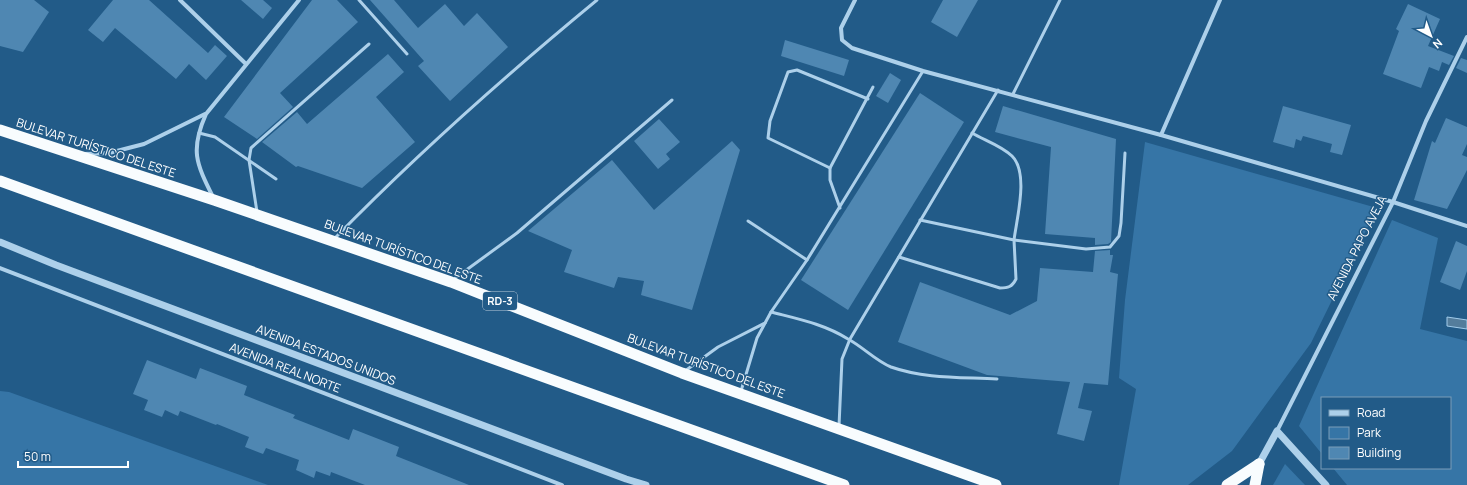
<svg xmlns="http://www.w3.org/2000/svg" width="1467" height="485" font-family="Manrope,sans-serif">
  <rect width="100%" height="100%" fill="#225b88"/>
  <!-- green -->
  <g fill="#3675a6">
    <path d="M1145,142L1377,208L1311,343L1232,451L1188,485H1119L1136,389L1119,378L1125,300Z"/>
    <path d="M1392,220L1438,238L1420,329L1467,341V485H1347L1333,468H1450V398H1322V454L1299,426Z"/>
    <path d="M0,391L9,392L268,485H0Z"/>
    <path d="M1285,464L1305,485H1273Z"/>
  </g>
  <!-- water -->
  <path fill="#547d9c" stroke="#a1cceb" d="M1447,317L1467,320V329L1447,326Z"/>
  <!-- building -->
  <g fill="#4f87b2">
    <path d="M0,0H34L49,12L23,52L0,46Z"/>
    <path d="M113,0H149L208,53L215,45L227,56L206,80L189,64L176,79L115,28L103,42L88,30Z"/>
    <path d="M241,0H263L272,8L263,19Z"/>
    <path d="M312,0H337L358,22L280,93L293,107L257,139L224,117Z"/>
    <path d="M370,0H394L418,28L445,4L464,26L477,13L508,47L450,101L418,66L424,61Z"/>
    <path d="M943,0H978L957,37L931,22Z"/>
    <path d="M1408,4L1440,19L1428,46L1454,56L1449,65L1442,62L1439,71L1429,67L1421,88L1383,74L1399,31L1396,29Z"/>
    <path d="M785,40L849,60L844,76L781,56Z"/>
    <path d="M388,54L404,72L376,97L415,142L362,188L298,166L296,167L262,142L297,112L307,124Z"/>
    <path d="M1461,58L1467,60V73L1456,68Z"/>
    <path d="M890,73L901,80L888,103L876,96Z"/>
    <path d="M920,93L964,122L848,310L801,280Z"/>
    <path d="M1003,106L1116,139L1111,242L1108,244L1095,245V238L1045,234L1051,147L995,132Z"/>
    <path d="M1283,106L1351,125L1342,155L1330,152L1332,144L1303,136L1301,141L1296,139L1294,148L1273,142Z"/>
    <path d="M1446,118L1467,127V144L1462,155L1467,157V170L1447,209L1414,200L1432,141L1435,143Z"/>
    <path d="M659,119L680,142L666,154L670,159L658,169L634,141Z"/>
    <path d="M732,141L740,150L692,310L641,295L644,281L618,277L614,288L564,272L572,250L528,231L612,160L654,210Z"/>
    <path d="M1456,241L1467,246V271L1460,290L1440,282Z"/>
    <path d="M1110,250V255H1113L1110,272L1118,274L1108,385L1084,383L1078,408L1092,411L1084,441L1057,434L1070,382L987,375L898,342L920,282L1010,315L1037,301L1040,268L1093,272L1095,251Z"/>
    <path d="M147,360L196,379L200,368L247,386L244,395L295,415L293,418L349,440L353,429L399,447L396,456L469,485H365L331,472L330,476L316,471L314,478L296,470L299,460L266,448L263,454L245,447L249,437L217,424L216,425L180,411L178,416L165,410L162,417L144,410L148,400L133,394Z"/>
  </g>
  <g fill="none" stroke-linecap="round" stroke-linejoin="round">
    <!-- service -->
    <g stroke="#add0ea" stroke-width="3">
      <path d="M359,0L407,54"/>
      <path d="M1013,94L1060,0"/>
      <path d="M199,133L215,137L276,179"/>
      <path d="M972,133C984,140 1002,146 1012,156C1029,173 1017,217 1014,240L1086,249L1110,247L1119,236L1121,223L1125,153"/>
      <path d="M830,168L768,138L770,121L788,72L797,70L868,99"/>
      <path d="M840,208L830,180V168L873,87"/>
      <path d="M257,212L249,160L251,148L369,44"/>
      <path d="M748,221L807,260"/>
      <path d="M335,238C417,154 506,75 597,0"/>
      <path d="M899,257L1000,288C1008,288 1012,287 1016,279L1014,240L920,220"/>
      <path d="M454,279L517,233L672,100"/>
      <path d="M771,312C798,319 824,324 848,339C863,347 876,361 891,367C925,379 962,377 997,379"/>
      <path d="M685,371L718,347L765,323"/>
      <path d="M741,391L757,338L771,312L807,260L923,71"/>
      <path d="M839,426L842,359L850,339L998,90"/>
    </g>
    <!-- minor -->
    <g stroke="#add0ea" stroke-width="4">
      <path d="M180,0L246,64"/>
      <path d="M855,0L841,28L842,40L852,48L923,71L1161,135L1393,202L1467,226"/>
      <path d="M1161,135L1220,0"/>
      <path d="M84,154L109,153L144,144L205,114"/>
      <path d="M213,197C196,163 190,150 206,114L299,0"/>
      <path d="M0,268L562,485"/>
      <path d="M1277,431L1393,202L1426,121L1467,37"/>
    </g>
    <!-- tertiary -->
    <g stroke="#add0ea" stroke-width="7">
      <path d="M0,242L56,265L626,479L646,485"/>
      <path d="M1259,464L1277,431L1326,485"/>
    </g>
    <!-- trunk -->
    <g stroke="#f8fcfe" stroke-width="11">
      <path d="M0,130L214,200L451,282L682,373L996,485"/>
      <path d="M0,181L844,485"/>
      <path d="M1227,485L1259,464"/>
      <path d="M1255,485L1259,464"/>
    </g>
  </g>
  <g text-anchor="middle" stroke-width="3" stroke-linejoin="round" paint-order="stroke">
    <!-- shield labels -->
    <rect fill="#225b88" stroke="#bdcedb" stroke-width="1" x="483" y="292" width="34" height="18" rx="3"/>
    <g font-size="11" font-weight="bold" fill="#fff">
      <text x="500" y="305">RD-3</text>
    </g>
    <!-- street labels -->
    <g font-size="12" fill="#fff" stroke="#225b88">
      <text transform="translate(96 148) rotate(18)" y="4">BULEVAR TURÍSTICO DEL ESTE</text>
      <text transform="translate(1357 248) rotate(-63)" y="4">AVENIDA PAPO AVEJA</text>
      <text transform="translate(403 252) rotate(20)" y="4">BULEVAR TURÍSTICO DEL ESTE</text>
      <text transform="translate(326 355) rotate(21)" y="4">AVENIDA ESTADOS UNIDOS</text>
      <text transform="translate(706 366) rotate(20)" y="4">BULEVAR TURÍSTICO DEL ESTE</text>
      <text transform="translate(285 368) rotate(21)" y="4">AVENIDA REAL NORTE</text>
    </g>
  </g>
  <!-- legend -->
  <rect x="1321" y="397" width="130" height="72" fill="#225b88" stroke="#7a9db8"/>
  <rect x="1329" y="410" width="20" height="6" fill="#add0ea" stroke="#7a9db8"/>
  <text x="1357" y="417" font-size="12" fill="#ffffff">Road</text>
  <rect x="1329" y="427" width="20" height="12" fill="#3675a6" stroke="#7a9db8"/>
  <text x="1357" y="437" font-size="12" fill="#ffffff">Park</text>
  <rect x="1329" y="447" width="20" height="12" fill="#4f87b2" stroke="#7a9db8"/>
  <text x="1357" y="457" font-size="12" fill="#ffffff">Building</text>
  <!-- north arrow -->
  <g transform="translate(1431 36) rotate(139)" stroke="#225b88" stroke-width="3" paint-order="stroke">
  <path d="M0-3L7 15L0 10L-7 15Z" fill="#ffffff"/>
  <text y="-6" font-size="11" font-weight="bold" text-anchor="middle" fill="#ffffff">N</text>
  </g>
  <!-- scale -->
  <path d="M18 461v6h110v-6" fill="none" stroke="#ffffff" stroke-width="2"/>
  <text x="24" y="461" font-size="12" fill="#ffffff" stroke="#225b88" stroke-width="3" paint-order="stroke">50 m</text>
</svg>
